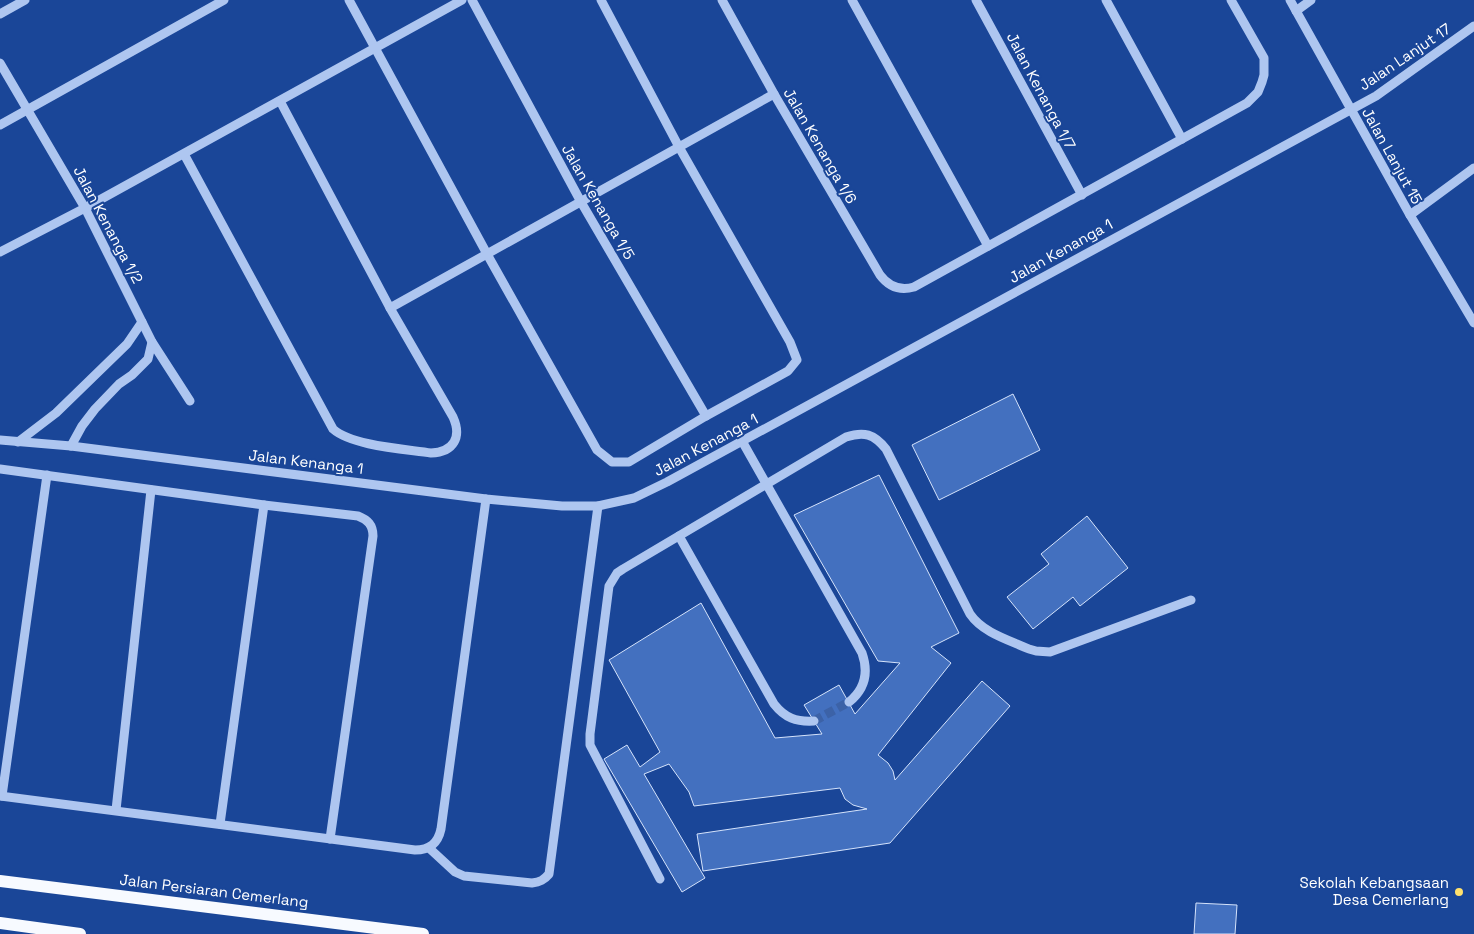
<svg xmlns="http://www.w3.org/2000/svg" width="1474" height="934" font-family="'Space Grotesk',sans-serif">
  <rect width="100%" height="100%" fill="#1a4698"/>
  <!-- building -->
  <g fill="#4370bf" stroke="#d5e3fb">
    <path d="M1013,394L1040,450L939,500L912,445Z"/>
    <path d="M879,475L959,633L931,647L951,663L878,755L888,763L893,771L895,780L982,681L1010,706L890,843L703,871L697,834L867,809L853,805L845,799L840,788L694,806L689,792L669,764L644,774L705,878L682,892L604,759L627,745L640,767L660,752L609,660L701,603L775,738L822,734L804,705L839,685L855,714L900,663L878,661L794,515Z"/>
    <path d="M1087,516L1128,568L1080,606L1073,597L1033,629L1007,597L1049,564L1041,554Z"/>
    <path d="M1196,903L1237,905L1235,934H1194Z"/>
  </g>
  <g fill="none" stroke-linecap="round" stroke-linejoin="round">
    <!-- minor-tunnel -->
    <path stroke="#3c62a7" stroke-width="9" stroke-dasharray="9 4.5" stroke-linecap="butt" d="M814,721L849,702"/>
    <!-- minor -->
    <g stroke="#aec6f0" stroke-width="9">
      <path d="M349,0L487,254L597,450L612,462H629L706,416L788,371L797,360L790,342L679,147L601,0"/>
      <path d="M472,0L581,202L706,416"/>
      <path d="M722,0L774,94L880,275C889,287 900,291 914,287L1247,103L1258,92L1262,82L1264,75V58L1231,0"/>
      <path d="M852,0L988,246"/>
      <path d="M976,0L1082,195"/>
      <path d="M1106,0L1182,139"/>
      <path d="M1290,0L1410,215L1474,323"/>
      <path d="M1296,11L1311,0"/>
      <path d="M0,14L25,0"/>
      <path d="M0,63L85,208L152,342L190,401"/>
      <path d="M0,125L224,0"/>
      <path d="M184,154L333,429C352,446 405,449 431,453C454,452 462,437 453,417L390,308L280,101"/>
      <path d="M1410,215L1474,168"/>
      <path d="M0,252L85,208L462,0"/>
      <path d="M390,308L774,94"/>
      <path d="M0,440L71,446L486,499L562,506H598L634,498L667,482L1376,96L1474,26"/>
      <path d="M742,441L862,653C869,673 865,689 849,702"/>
      <path d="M18,442L56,413L127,344L142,322"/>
      <path d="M71,446L82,426L95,409L119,384L132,375L148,359L152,342"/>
      <path d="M0,469L264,505L358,516C368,520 373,525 373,536L330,839"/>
      <path d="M679,536L774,704C785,718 796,722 814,721"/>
      <path d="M0,796L415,850C430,850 438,843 441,829L486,499"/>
      <path d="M2,796L47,475"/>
      <path d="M116,810L151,490"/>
      <path d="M220,824L264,505"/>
      <path d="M429,848L455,872L464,876L532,883C540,882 544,880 549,874L598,506"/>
      <path d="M660,879L590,745V734L609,586L617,573L623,569L846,437C864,431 874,434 886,449L970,614C983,633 1009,640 1029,649L1036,651L1050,652L1191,600"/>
    </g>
    <!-- major -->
    <g stroke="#f7faff" stroke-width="12">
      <path d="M0,881L423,934"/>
      <path d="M0,923L80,934"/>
    </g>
  </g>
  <!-- markers -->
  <circle fill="#ffe16d" stroke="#1a4698" stroke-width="2" cx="1459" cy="892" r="5"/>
  <g text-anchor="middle" stroke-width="4" stroke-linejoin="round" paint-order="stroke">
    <!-- street labels -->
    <g font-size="15" fill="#fff" stroke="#1a4698">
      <text transform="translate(1405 57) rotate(-34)" y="5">Jalan Lanjut 17</text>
      <text transform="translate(1041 91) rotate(62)" y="5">Jalan Kenanga 1/7</text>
      <text transform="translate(820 146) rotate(60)" y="5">Jalan Kenanga 1/6</text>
      <text transform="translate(1392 156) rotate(61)" y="5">Jalan Lanjut 15</text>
      <text transform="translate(598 202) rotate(60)" y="5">Jalan Kenanga 1/5</text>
      <text transform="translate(108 225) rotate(62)" y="5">Jalan Kenanga 1/2</text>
      <text transform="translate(1061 251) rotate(-29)" y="5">Jalan Kenanga 1</text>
      <text transform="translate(706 445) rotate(-28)" y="5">Jalan Kenanga 1</text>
      <text transform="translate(306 462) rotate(7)" y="5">Jalan Kenanga 1</text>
      <text transform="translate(214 891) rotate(7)" y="5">Jalan Persiaran Cemerlang</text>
    </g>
    <!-- poi labels -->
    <g font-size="15" fill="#fff" stroke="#1a4698" text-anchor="end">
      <text x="1449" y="888">Sekolah Kebangsaan<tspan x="1449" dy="17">Desa Cemerlang</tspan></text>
    </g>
  </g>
</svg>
